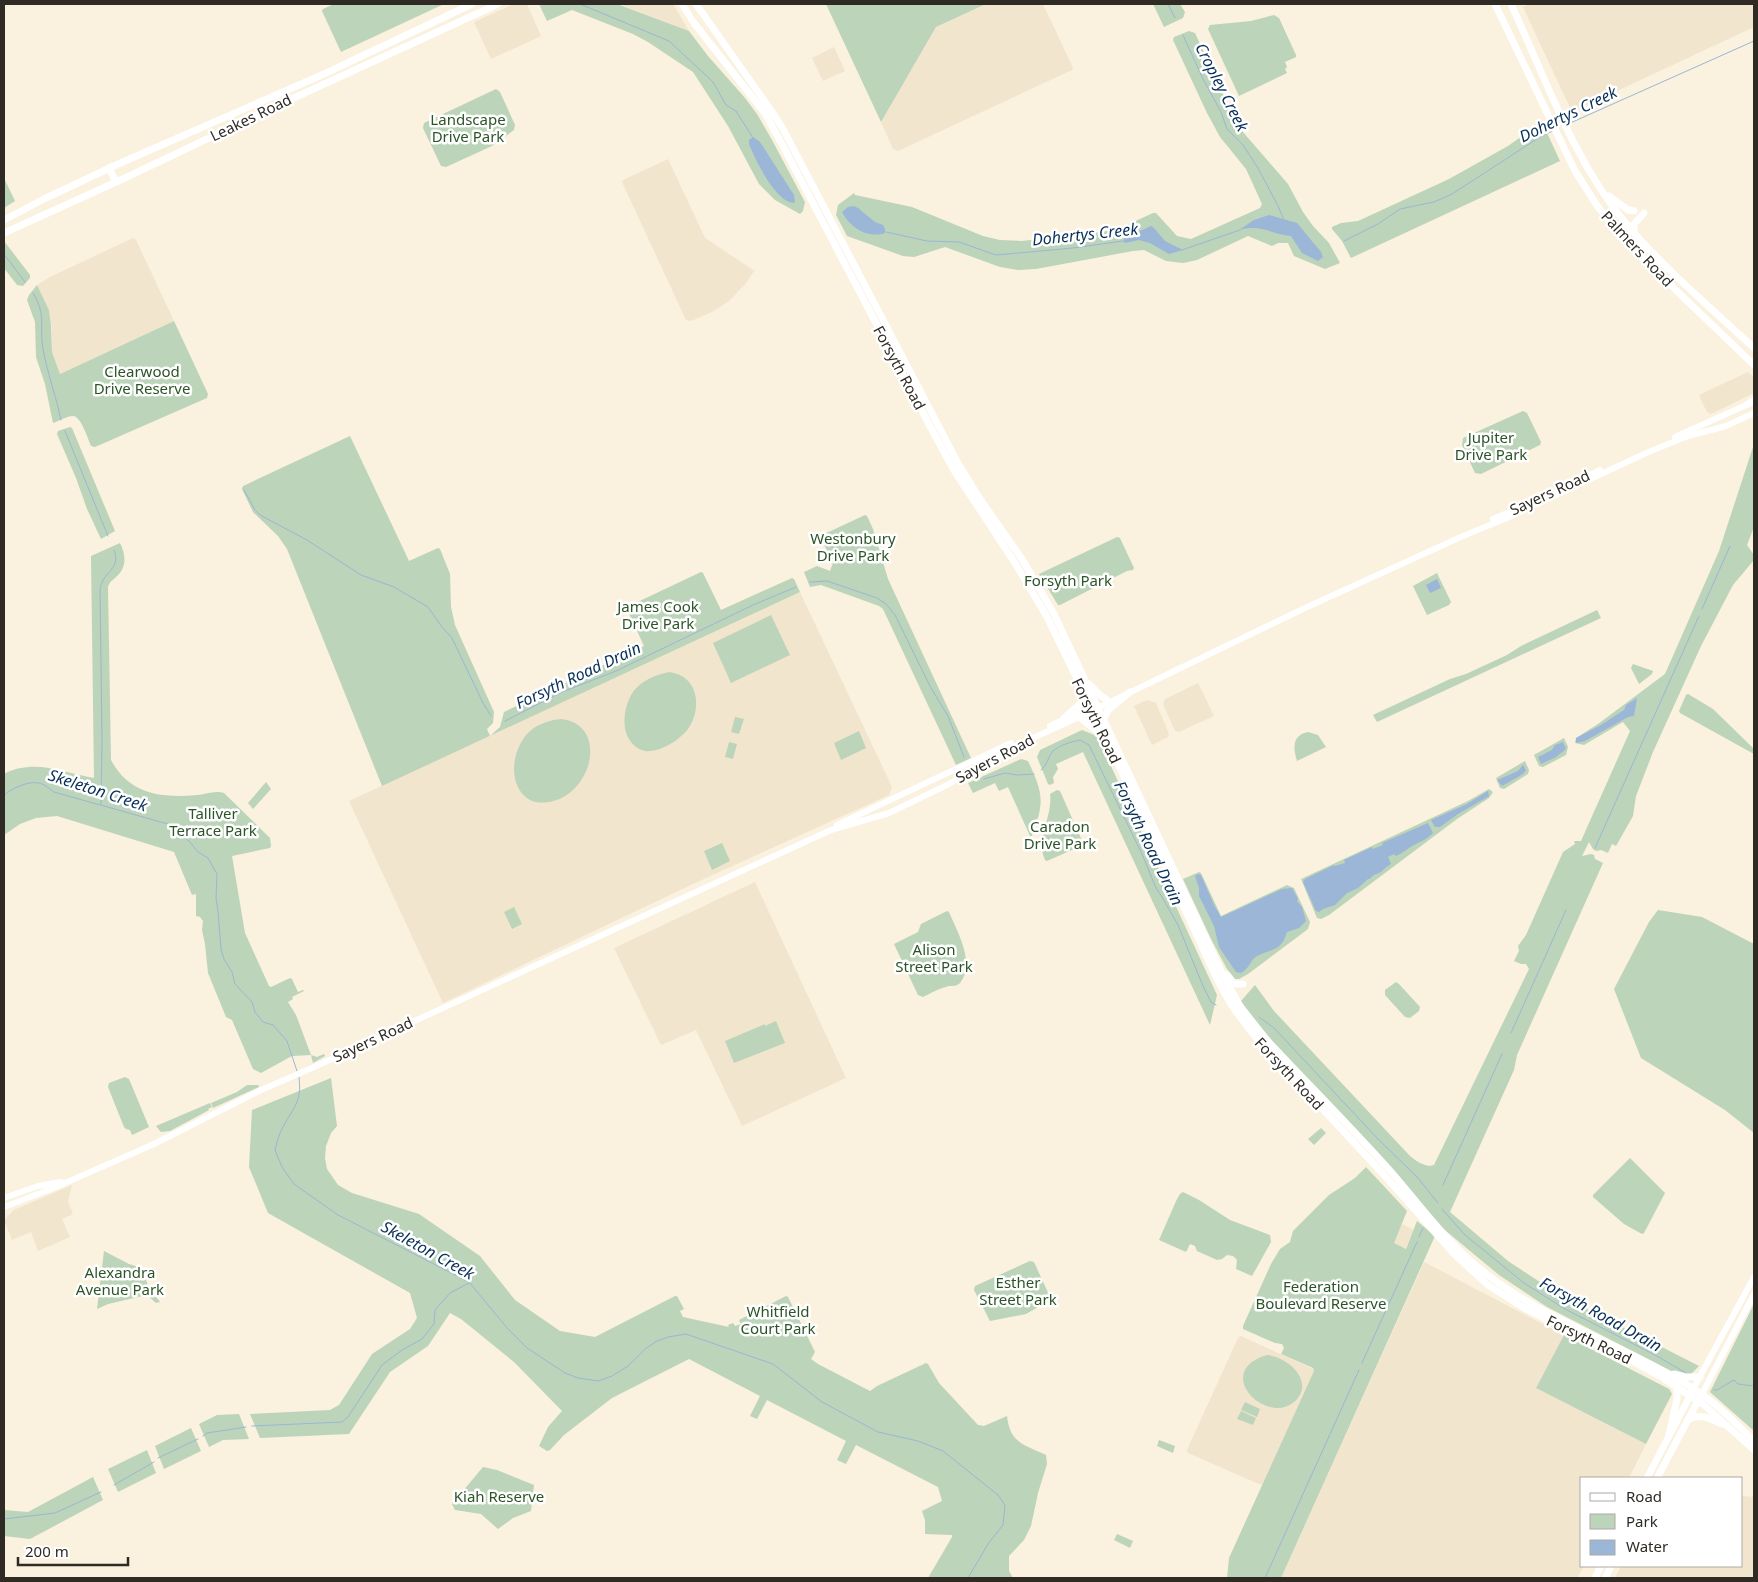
<svg xmlns="http://www.w3.org/2000/svg" width="1758" height="1582" font-family="'Noto Sans',sans-serif">
  <rect width="100%" height="100%" fill="#faf1de"/>
  <!-- built -->
  <g fill="#f2e5cd">
    <path d="M514,4H527L541,36L491,59L474,22Z"/>
    <path d="M617,4H673L689,31L619,4Z"/>
    <path d="M986,4H1043L1073,68L1072,70L898,151L893,149L881,122L936,27Z"/>
    <path d="M1529,4H1754V27L1572,112L1523,7Z"/>
    <path d="M834,47L845,71L823,81L812,58Z"/>
    <path d="M668,159L705,238L753,270H755L745,284L729,301L712,312L691,321L686,320L622,182L623,180Z"/>
    <path d="M133,238L136,240L174,321L60,374L52,352V329L49,310L37,285L50,277Z"/>
    <path d="M1748,372L1754,378V393L1711,414L1707,412L1699,395Z"/>
    <path d="M800,592L892,787L889,795L695,883L443,1003L349,801Z"/>
    <path d="M1198,683L1214,716L1179,732L1175,731L1163,704L1165,699Z"/>
    <path d="M1147,700L1156,703L1169,734L1168,737L1152,745L1134,706Z"/>
    <path d="M755,882L846,1078L742,1126L696,1030L661,1045L614,948Z"/>
    <path d="M72,1185L68,1202L73,1214L62,1219L70,1237L38,1251L31,1232L12,1240L4,1220L14,1210Z"/>
    <path d="M1402,1224L1414,1230L1405,1249L1393,1243Z"/>
    <path d="M1424,1262L1564,1335L1536,1388L1646,1444L1629,1478H1582V1566H1584L1577,1578H1281Z"/>
    <path d="M1241,1336L1313,1369L1314,1371L1263,1484L1261,1485L1188,1453L1187,1450L1238,1338Z"/>
    <path d="M1742,1496L1754,1497V1578H1615L1621,1566H1742Z"/>
  </g>
  <!-- green -->
  <g fill="#bcd4b9">
    <path d="M334,4H444L341,52L322,11L323,9Z"/>
    <path d="M539,4H617L689,31L708,56L745,98L757,114L772,140L805,202L803,211L800,214L775,200L759,184L728,126L693,72L648,42L633,34L572,10L547,21Z"/>
    <path d="M826,4H986L936,27L881,122Z"/>
    <path d="M1153,4H1180L1185,12L1183,18L1164,27Z"/>
    <path d="M1274,15L1279,18L1296,55V57L1285,62L1287,67L1285,69L1287,73L1239,96L1208,29L1210,25L1251,21Z"/>
    <path d="M1189,31L1195,33L1229,107L1242,131L1288,184L1303,212L1313,226L1329,243L1340,263L1325,269L1294,256L1288,243H1278L1272,246L1248,236L1197,260L1183,263L1166,261L1144,250L1133,251L1036,269L1018,270L1000,267L945,247L914,257L903,256L847,236L836,215L838,205L854,193L855,195L912,207L983,236L1000,240L1022,241L1116,230L1153,213H1156L1177,236L1191,239L1260,208L1262,204L1246,169L1220,137L1207,113L1173,40L1174,37Z"/>
    <path d="M496,89L500,92L515,125L514,130L492,146L446,167L441,166L423,128L424,123Z"/>
    <path d="M1542,122L1560,161L1351,258L1342,241L1332,229V227L1341,223L1358,221L1449,179L1508,146Z"/>
    <path d="M4,178L15,201L4,208Z"/>
    <path d="M4,241L30,275V278L23,286L17,285L4,268Z"/>
    <path d="M37,285L49,310L51,325L52,352L60,374L174,321L208,394L207,398L95,447L91,446C88,439 81,416 73,416C67,416 59,421 53,423L45,384L36,357L35,322L27,300L29,295Z"/>
    <path d="M1523,411L1527,413L1541,442L1540,445L1481,474L1475,473L1462,445L1463,438Z"/>
    <path d="M70,427L72,428L115,531L101,539L87,509L76,478L57,434L58,431Z"/>
    <path d="M350,436L409,561L438,548L440,549L450,574L451,607L455,625L494,712L493,723L487,729L490,736L500,727L504,712L644,646L627,609V607L701,572L703,573L721,610L792,578L794,579L800,592L382,786L287,549L278,536L253,512L242,489L243,486Z"/>
    <path d="M1754,444V527L1747,545L1754,555V560L1733,585L1701,646L1653,752L1636,796L1633,816L1616,846L1612,844L1608,853L1601,850L1596,851L1593,849L1589,842L1582,856L1591,854L1594,855L1595,859L1603,863L1517,1055L1514,1070L1450,1212L1508,1261L1558,1294L1699,1366L1691,1374L1679,1375L1547,1307L1499,1275L1440,1226L1256,1025L1241,1001L1255,985L1274,1011L1410,1156C1416,1161 1426,1168 1434,1165L1529,969L1526,964H1521L1514,961L1519,951L1518,946L1526,935L1563,852L1575,844L1574,841H1581L1630,731L1623,722L1584,745L1575,743L1576,738L1598,724L1665,674L1719,551Z"/>
    <path d="M865,515L867,516L873,529L888,579L971,758L956,765L883,609L879,606L821,585L810,587L804,572L817,566L830,571L833,563L820,536Z"/>
    <path d="M1117,537L1120,538L1134,568L1133,570L1127,571L1060,605H1058L1039,574Z"/>
    <path d="M120,543C126,555 127,568 116,577C112,581 110,581 108,587L111,760C130,795 161,798 198,795C207,794 214,790 224,793L270,838L271,846L270,848L232,856L245,933L269,986L271,987L290,978L292,979L298,992L303,990L304,991L292,997L293,999L288,1002L296,1015L311,1055L317,1057L324,1054L325,1056L313,1063L311,1055L292,1056L261,1073L253,1069L232,1020L226,1017L208,973L205,944L202,930L203,921L200,917L196,916V894L192,895L174,852L57,816L36,818L20,824L4,835V774C35,758 63,773 94,778L91,556Z"/>
    <path d="M1437,573L1451,602L1449,605L1427,615L1413,586Z"/>
    <path d="M1597,610L1601,618L1377,722L1373,715L1450,679L1466,674L1507,655L1521,646Z"/>
    <path d="M771,615L790,655L731,683L713,643Z"/>
    <path d="M1633,664L1653,671L1652,674L1639,684L1631,668Z"/>
    <path d="M669,672C698,675 703,708 688,729C681,738 670,745 660,749C655,750 650,752 645,751C619,744 621,710 633,692C642,680 655,675 669,672Z"/>
    <path d="M1688,694L1713,709L1754,749V754L1680,713L1679,711L1686,695Z"/>
    <path d="M735,717L744,719L739,734L731,732Z"/>
    <path d="M561,719C609,724 593,795 549,802C542,803 536,803 530,800C506,786 512,748 529,732C537,724 550,720 561,719Z"/>
    <path d="M1082,730L1097,736L1217,995L1210,1025L1083,752L1056,764L1058,769L1053,777L1054,783L1050,785L1048,784L1037,757L1040,750Z"/>
    <path d="M859,731L866,748L841,760L834,743Z"/>
    <path d="M1308,732L1318,735L1326,747L1297,761C1293,748 1292,735 1308,732Z"/>
    <path d="M1564,738L1568,747L1566,755L1543,767L1539,766L1534,755Z"/>
    <path d="M729,742L737,744L733,759L725,757Z"/>
    <path d="M1021,759L1028,761C1035,776 1043,792 1040,808C1039,818 1034,827 1032,836H1030L1008,787L999,791L995,783L973,793L968,783Z"/>
    <path d="M1525,761L1529,770L1528,774L1504,789L1500,788L1496,778Z"/>
    <path d="M266,782L271,789L253,809L248,803Z"/>
    <path d="M1489,789L1493,792L1489,798L1457,819L1329,915L1321,919L1317,918L1301,879L1468,801Z"/>
    <path d="M1057,790L1060,791L1083,843V845L1047,861L1045,860C1035,837 1053,818 1050,794Z"/>
    <path d="M722,843L730,861L712,870L704,851Z"/>
    <path d="M1199,872L1201,873L1221,916L1287,885L1294,888L1310,922L1308,929L1248,974L1239,979H1235L1227,969L1211,939L1183,879Z"/>
    <path d="M514,907L522,924L512,929L504,912Z"/>
    <path d="M1658,910L1702,917L1754,944V1133L1725,1110L1641,1058L1614,989L1649,922Z"/>
    <path d="M947,911L949,912C957,931 976,964 960,983C957,986 953,986 949,986C940,988 931,993 923,997L918,995L894,944L918,932L921,924Z"/>
    <path d="M1396,982L1399,984L1420,1007L1419,1011L1410,1018L1405,1017L1385,995V990Z"/>
    <path d="M776,1021L785,1043L734,1063L725,1041L765,1024V1026Z"/>
    <path d="M125,1077L129,1079L149,1127L132,1135L130,1130L126,1129L124,1127L108,1087L109,1083Z"/>
    <path d="M331,1078L337,1126L331,1133L326,1146L325,1158L327,1169L338,1185L352,1193L419,1214L480,1256L515,1300L560,1331L595,1337L675,1296H677L684,1309L680,1311L683,1317L729,1327L728,1325L733,1323L735,1326L741,1324L739,1320L786,1296L788,1297L791,1303L815,1352L811,1359L818,1364L870,1391L877,1386L926,1363L928,1364L939,1383L978,1425L984,1426L1007,1416C1010,1443 1024,1445 1046,1455L1047,1464L1038,1493L1031,1526L1024,1540L1009,1556V1571L1013,1578H928L952,1537V1535L925,1534V1520L922,1511L942,1501L938,1487L856,1445L846,1464L837,1460L846,1441L767,1400L757,1419L750,1416L760,1396L689,1359L612,1398L564,1435L550,1450L547,1451L539,1446L548,1427L562,1411L514,1362L461,1319L450,1313L428,1346L390,1372L349,1434L260,1438L250,1414L330,1410L339,1405L372,1354L410,1329L417,1318L410,1293L268,1213L249,1167L252,1110Z"/>
    <path d="M247,1085H258L259,1087L213,1108L211,1103L237,1092Z"/>
    <path d="M210,1103L212,1107L208,1109L209,1110L170,1131L161,1132L156,1126Z"/>
    <path d="M1321,1128L1326,1133L1314,1145L1308,1139Z"/>
    <path d="M1630,1158L1665,1193L1644,1233L1642,1234L1624,1224L1593,1197V1195Z"/>
    <path d="M1366,1167L1407,1211L1394,1243L1406,1249L1417,1221L1435,1236L1281,1578H1227L1229,1558L1314,1371L1313,1368L1281,1354L1284,1348L1282,1344L1275,1343L1243,1329V1326L1271,1264L1280,1249L1290,1242L1293,1231L1329,1195L1355,1178Z"/>
    <path d="M1183,1192L1199,1200L1230,1220L1270,1235L1271,1242L1252,1276L1236,1269L1237,1260L1233,1256L1227,1255L1222,1259L1217,1260L1197,1251L1195,1246L1190,1244L1186,1252L1159,1240L1177,1199L1180,1194Z"/>
    <path d="M104,1251L129,1264L142,1268L148,1286L160,1302L156,1303L147,1295L108,1304L97,1309Z"/>
    <path d="M1030,1261L1034,1262L1050,1297L1049,1301L1026,1314L990,1321L974,1290L975,1286Z"/>
    <path d="M1754,1304V1431L1710,1392Z"/>
    <path d="M1564,1335L1669,1389L1672,1394L1646,1444L1536,1388Z"/>
    <path d="M1267,1355C1289,1357 1316,1383 1294,1402C1265,1426 1212,1371 1267,1355Z"/>
    <path d="M1245,1402L1260,1409L1257,1417L1241,1410Z"/>
    <path d="M1241,1411L1256,1418L1253,1425L1237,1419Z"/>
    <path d="M239,1414L249,1439L223,1440L209,1447L199,1424L217,1415Z"/>
    <path d="M191,1428L201,1451L164,1469L155,1446Z"/>
    <path d="M1159,1440L1175,1446L1173,1453L1157,1446Z"/>
    <path d="M147,1450L156,1473L118,1492L108,1469Z"/>
    <path d="M483,1467L497,1470L534,1485L531,1511L513,1518L498,1529L481,1514L455,1510L452,1504Z"/>
    <path d="M93,1477L103,1500L30,1539L4,1536V1510L28,1512Z"/>
    <path d="M1117,1534L1133,1541L1130,1548L1114,1540Z"/>
  </g>
  <!-- water -->
  <g fill="#9bb6d6">
    <path d="M753,137L760,142L794,195L795,201L794,203C775,202 755,159 749,144V140Z"/>
    <path d="M854,206L858,208L875,222L883,225L885,229V233C867,239 850,227 842,212L848,207Z"/>
    <path d="M1269,215L1297,223L1321,252L1323,257L1318,261L1302,253L1291,236C1270,234 1262,224 1239,230L1254,220Z"/>
    <path d="M1151,226L1154,228L1165,241L1183,250L1169,254L1150,243L1139,240L1125,243L1123,241L1125,238Z"/>
    <path d="M1437,579L1441,588L1430,593L1426,585Z"/>
    <path d="M1637,698L1634,716L1628,717L1585,741L1576,743V738L1601,725L1624,710L1626,705Z"/>
    <path d="M1563,742L1566,749L1556,757L1541,764L1538,757L1552,750L1555,745Z"/>
    <path d="M1523,765L1526,770L1523,774L1502,786L1497,780L1518,771Z"/>
    <path d="M1488,791L1489,796L1458,814L1440,827H1435L1431,820L1467,804Z"/>
    <path d="M1428,823L1433,833C1427,839 1422,841 1414,845C1408,848 1403,853 1396,856L1394,854L1388,857L1391,864C1387,866 1385,868 1382,871C1377,875 1374,873 1370,879H1368L1358,888L1347,893L1335,905L1323,909L1319,912L1316,911L1303,882L1305,879L1334,865L1335,866L1345,863L1344,860L1372,847L1373,849L1383,845L1382,843Z"/>
    <path d="M1198,874L1201,875L1214,905L1221,917L1282,889L1292,888L1298,899L1297,901L1302,907L1306,921L1299,928L1287,932C1281,952 1272,948 1257,956C1251,959 1249,969 1241,973L1236,972L1219,947L1214,926L1199,896V888L1195,876Z"/>
  </g>
  <g fill="none" stroke-linecap="round" stroke-linejoin="round">
    <!-- stream -->
    <g stroke="#9bb6d6" stroke-width="1">
      <path d="M580,4L669,41L713,82L726,105L736,111L753,138"/>
      <path d="M1168,4L1175,18"/>
      <path d="M1183,35L1203,79L1221,112L1227,129L1243,145L1258,168L1278,206L1284,220"/>
      <path d="M1568,124L1754,41"/>
      <path d="M886,232L927,241L959,242L996,255L1073,248L1123,241"/>
      <path d="M1344,241L1378,224L1400,209L1434,202L1452,194L1543,135L1553,131"/>
      <path d="M1182,250L1240,230"/>
      <path d="M4,254L25,282"/>
      <path d="M33,293C47,316 39,326 43,349C47,372 56,396 61,420"/>
      <path d="M65,431L108,536"/>
      <path d="M244,490L255,510L260,515L307,540L361,575L394,587L428,607L442,627L452,638L483,703L491,716"/>
      <path d="M810,582L827,581L877,598L886,604L895,615L931,688L948,716L964,757"/>
      <path d="M1702,609L1730,546"/>
      <path d="M505,721L562,692L616,671L753,605L796,587"/>
      <path d="M1041,770C1047,765 1048,758 1052,752C1059,745 1071,742 1080,740L1089,745L1091,749L1142,854L1156,888L1162,897L1178,925L1203,986L1211,1002L1216,1005"/>
      <path d="M984,779L1005,773L1017,775L1034,774"/>
      <path d="M4,795C13,788 27,781 39,783C44,784 50,789 54,792L168,824L189,841L198,852L208,858L217,874L216,898L218,911L221,949L224,959L232,972L235,984L252,1002L255,1012L263,1022L273,1025L287,1041L297,1071"/>
      <path d="M101,805L102,740L100,590C102,571 122,570 114,550"/>
      <path d="M1595,848L1699,616"/>
      <path d="M1259,1017L1274,1028L1378,1139L1418,1178L1438,1203"/>
      <path d="M1511,1033L1566,910"/>
      <path d="M299,1077C302,1103 294,1106 283,1127C279,1134 277,1142 275,1150L282,1167L294,1184L338,1215L469,1282L508,1329L527,1348L565,1373L578,1378L598,1381L612,1376L628,1366L645,1349L657,1341L668,1337L686,1334L773,1364L822,1402L878,1432L918,1441L943,1451L998,1495L1005,1505L1003,1525L988,1544L968,1578"/>
      <path d="M1443,1185L1502,1054"/>
      <path d="M1442,1209L1465,1235L1524,1283L1565,1309L1655,1355L1686,1373"/>
      <path d="M1419,1237L1423,1228"/>
      <path d="M1362,1363L1417,1242"/>
      <path d="M1714,1390H1717L1734,1380L1738,1384L1754,1386"/>
      <path d="M252,1426L342,1422L348,1417L382,1365L402,1350L422,1339L434,1324L435,1310L450,1293L469,1283"/>
      <path d="M203,1436L207,1433L246,1427"/>
      <path d="M158,1458L198,1439"/>
      <path d="M114,1485L154,1462"/>
      <path d="M4,1519L55,1513L101,1492"/>
      <path d="M1265,1578L1359,1370"/>
    </g>
    <!-- secondary -->
    <g stroke="#fff" stroke-width="6">
      <path d="M1675,437L1753,402"/>
      <path d="M1557,491L1600,470"/>
      <path d="M1493,519L1521,507"/>
      <path d="M1050,726L1095,704"/>
      <path d="M837,825L1011,743"/>
      <path d="M4,1198L38,1186L61,1182"/>
      <path d="M4,1207L56,1187L154,1144L261,1090L312,1068L831,830L889,813L947,785L1020,744L1079,717L1305,608L1463,536L1507,518L1644,454L1685,437L1726,426L1754,413"/>
      <path d="M1693,1389L1754,1277"/>
      <path d="M1702,1394L1754,1294"/>
    </g>
    <!-- primary -->
    <g stroke="#fff" stroke-width="7">
      <path d="M1647,1478L1692,1392"/>
      <path d="M1657,1478L1700,1397"/>
      <path d="M1595,1578L1601,1566"/>
      <path d="M1605,1578L1611,1566"/>
    </g>
    <!-- trunk -->
    <g stroke="#fff" stroke-width="7">
      <path d="M682,4L694,23L764,112L783,146L932,430L955,472L1015,563L1047,617L1114,755L1218,981L1232,1006L1253,1034L1384,1175L1455,1255L1488,1285L1526,1309L1625,1357L1663,1378L1704,1405L1754,1450"/>
      <path d="M696,4L770,109L783,129L959,465L980,499L1022,559L1054,614L1225,979L1240,1006L1266,1039C1308,1084 1352,1128 1393,1174C1423,1209 1451,1248 1489,1276C1553,1324 1633,1349 1700,1393C1720,1406 1737,1425 1754,1441"/>
      <path d="M1495,4L1575,171L1598,207L1632,248L1754,365"/>
      <path d="M1511,4C1545,77 1572,157 1623,220C1661,266 1710,307 1754,348"/>
      <path d="M109,168L116,182"/>
      <path d="M1609,196L1628,210L1634,211"/>
      <path d="M4,220L44,199L116,165L324,74L472,4"/>
      <path d="M1634,232V224L1644,213"/>
      <path d="M4,233L125,178L270,109L498,4"/>
      <path d="M1748,404L1754,400"/>
      <path d="M1089,684L1101,696L1106,699"/>
      <path d="M1079,717L1105,737"/>
      <path d="M1064,718L1081,703L1084,696"/>
      <path d="M1104,719L1108,710L1130,692"/>
      <path d="M1227,975L1234,984H1243"/>
      <path d="M1674,1374L1686,1377H1700"/>
      <path d="M1688,1420C1700,1412 1711,1419 1722,1424"/>
      <path d="M1669,1435L1677,1399V1387"/>
    </g>
  </g>
  <g text-anchor="middle" stroke-width="5" stroke-linejoin="round" paint-order="stroke">
    <!-- street labels -->
    <g font-size="15" fill="#2f2b24" stroke="#fff">
      <text transform="translate(251 118) rotate(-26)" y="5">Leakes Road</text>
      <text transform="translate(1637 249) rotate(47)" y="5">Palmers Road</text>
      <text transform="translate(899 368) rotate(62)" y="5">Forsyth Road</text>
      <text transform="translate(1550 493) rotate(-25)" y="5">Sayers Road</text>
      <text transform="translate(1096 721) rotate(64)" y="5">Forsyth Road</text>
      <text transform="translate(995 759) rotate(-28)" y="5">Sayers Road</text>
      <text transform="translate(373 1040) rotate(-25)" y="5">Sayers Road</text>
      <text transform="translate(1289 1074) rotate(47)" y="5">Forsyth Road</text>
      <text transform="translate(1589 1340) rotate(26)" y="5">Forsyth Road</text>
    </g>
    <!-- park labels -->
    <g font-size="15" fill="#2c5428" stroke="#fff">
      <text x="468" y="125">Landscape<tspan x="468" dy="17">Drive Park</tspan></text>
      <text x="142" y="377">Clearwood<tspan x="142" dy="17">Drive Reserve</tspan></text>
      <text x="1491" y="443">Jupiter<tspan x="1491" dy="17">Drive Park</tspan></text>
      <text x="853" y="544">Westonbury<tspan x="853" dy="17">Drive Park</tspan></text>
      <text x="1068" y="586">Forsyth Park</text>
      <text x="658" y="612">James Cook<tspan x="658" dy="17">Drive Park</tspan></text>
      <text x="213" y="819">Talliver<tspan x="213" dy="17">Terrace Park</tspan></text>
      <text x="1060" y="832">Caradon<tspan x="1060" dy="17">Drive Park</tspan></text>
      <text x="934" y="955">Alison<tspan x="934" dy="17">Street Park</tspan></text>
      <text x="120" y="1278">Alexandra<tspan x="120" dy="17">Avenue Park</tspan></text>
      <text x="1018" y="1288">Esther<tspan x="1018" dy="17">Street Park</tspan></text>
      <text x="1321" y="1292">Federation<tspan x="1321" dy="17">Boulevard Reserve</tspan></text>
      <text x="778" y="1317">Whitfield<tspan x="778" dy="17">Court Park</tspan></text>
      <text x="499" y="1502">Kiah Reserve</text>
    </g>
    <!-- water labels -->
    <g font-size="16" font-style="italic" fill="#083059" stroke="#fff">
      <text transform="translate(1222 87) rotate(63)" y="6">Cropley Creek</text>
      <text transform="translate(1568 114) rotate(-26)" y="6">Dohertys Creek</text>
      <text transform="translate(1085 234) rotate(-6)" y="6">Dohertys Creek</text>
      <text transform="translate(578 675) rotate(-25)" y="6">Forsyth Road Drain</text>
      <text transform="translate(98 790) rotate(18)" y="6">Skeleton Creek</text>
      <text transform="translate(1149 843) rotate(64)" y="6">Forsyth Road Drain</text>
      <text transform="translate(428 1250) rotate(29)" y="6">Skeleton Creek</text>
      <text transform="translate(1601 1314) rotate(29)" y="6">Forsyth Road Drain</text>
    </g>
  </g>
  <!-- border -->
  <rect width="1758" height="1582" fill="none" stroke="#2f2b24" stroke-width="10"/>
  <!-- legend -->
  <rect x="1580" y="1477" width="162" height="90" fill="#ffffff" stroke="#acaaa7"/>
  <rect x="1590" y="1493" width="25" height="8" fill="#ffffff" stroke="#acaaa7"/>
  <text x="1626" y="1502" font-size="15" fill="#2f2b24">Road</text>
  <rect x="1590" y="1514" width="25" height="15" fill="#bcd4b9" stroke="#acaaa7"/>
  <text x="1626" y="1527" font-size="15" fill="#2f2b24">Park</text>
  <rect x="1590" y="1540" width="25" height="15" fill="#9bb6d6" stroke="#acaaa7"/>
  <text x="1626" y="1552" font-size="15" fill="#2f2b24">Water</text>
  <!-- scale -->
  <path d="M18 1557v8h110v-8" fill="none" stroke="#2f2b24" stroke-width="2.5"/>
  <text x="25" y="1557" font-size="15" fill="#2f2b24" stroke="#ffffff" stroke-width="4" paint-order="stroke">200 m</text>
</svg>
